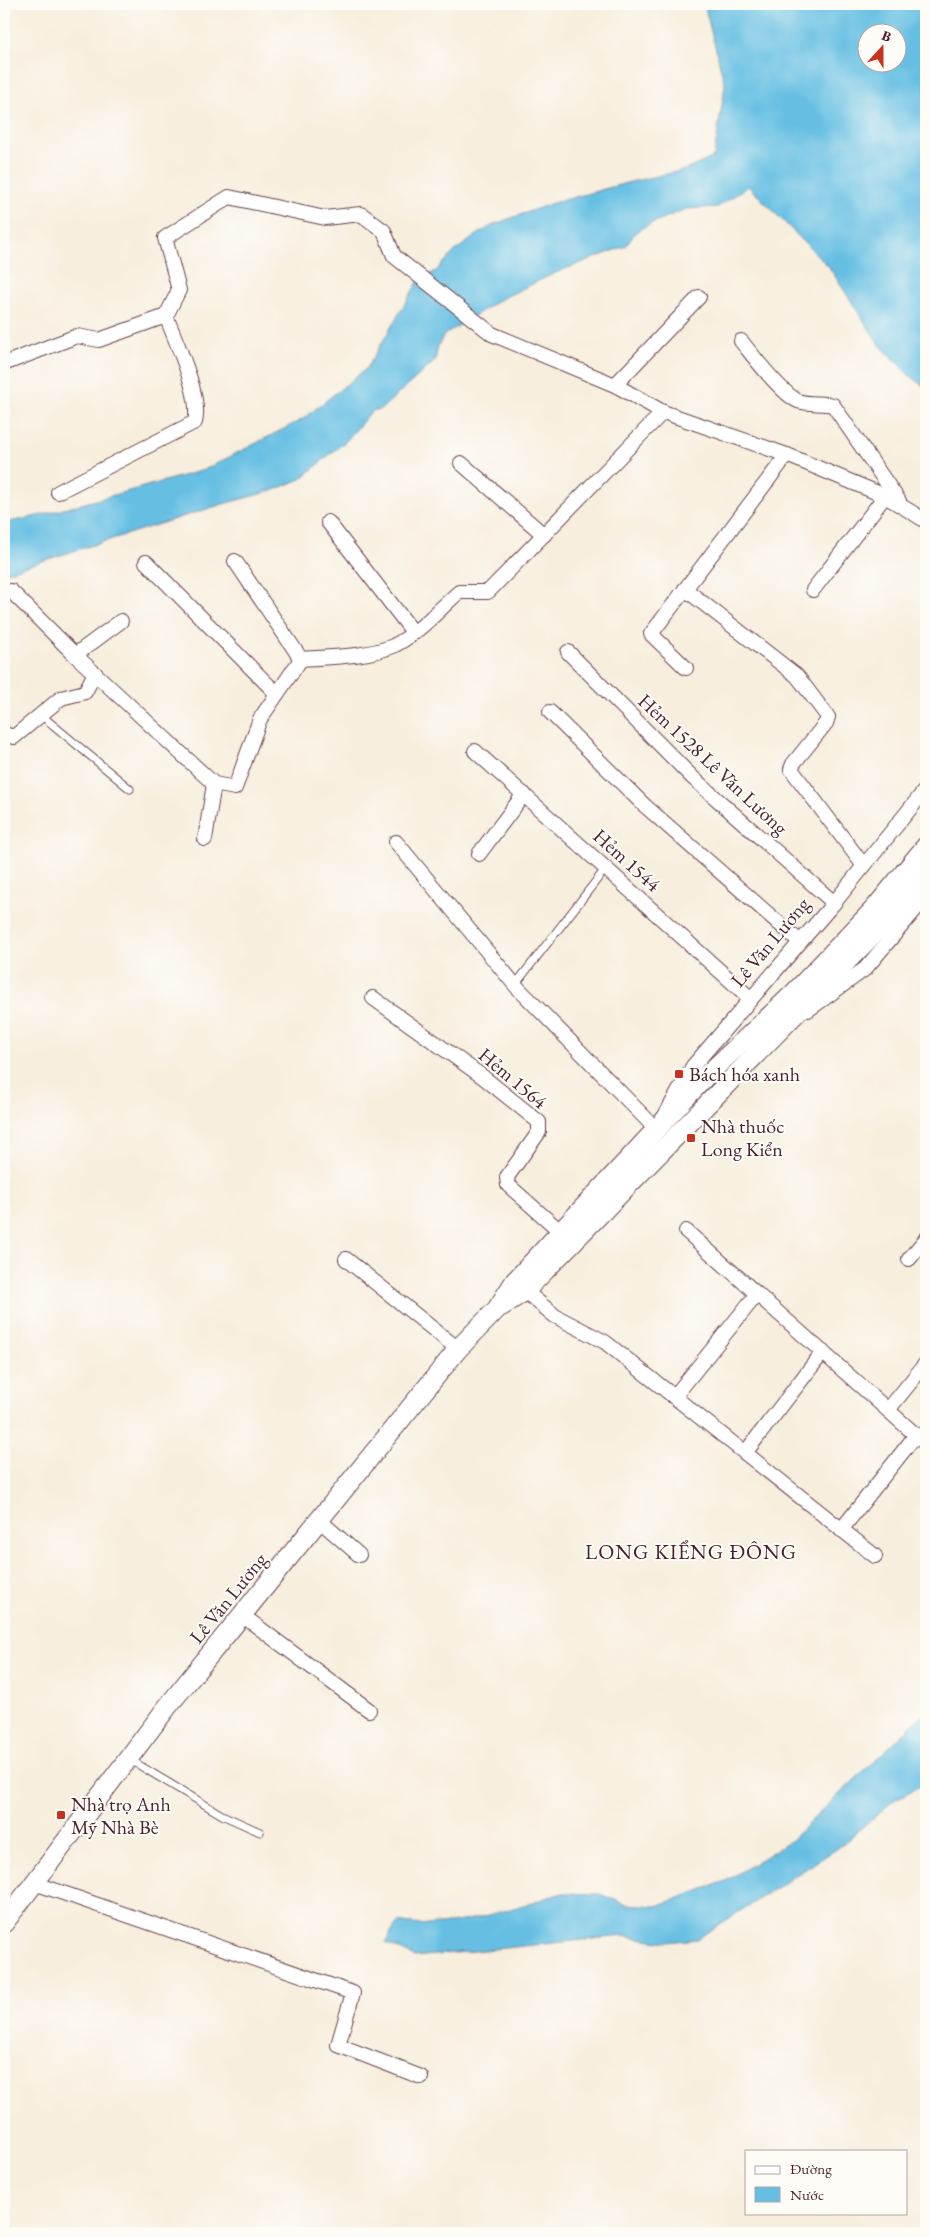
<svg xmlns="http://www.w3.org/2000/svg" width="930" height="2237" font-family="'EB Garamond',serif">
  <rect width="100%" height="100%" fill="#fdfcf7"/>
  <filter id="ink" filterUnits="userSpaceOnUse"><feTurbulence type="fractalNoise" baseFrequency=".02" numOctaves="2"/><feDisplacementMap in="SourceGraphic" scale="10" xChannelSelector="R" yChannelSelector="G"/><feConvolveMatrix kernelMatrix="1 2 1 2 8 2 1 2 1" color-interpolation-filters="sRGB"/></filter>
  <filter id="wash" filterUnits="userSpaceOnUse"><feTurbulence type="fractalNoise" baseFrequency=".0096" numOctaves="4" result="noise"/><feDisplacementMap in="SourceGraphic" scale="20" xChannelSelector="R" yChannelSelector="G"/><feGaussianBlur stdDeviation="1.12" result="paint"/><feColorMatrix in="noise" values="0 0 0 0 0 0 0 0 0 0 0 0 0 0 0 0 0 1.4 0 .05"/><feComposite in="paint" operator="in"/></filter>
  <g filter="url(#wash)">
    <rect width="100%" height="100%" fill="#f7eedd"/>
    <!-- water -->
    <g fill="#66bfe3" stroke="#586f87" fill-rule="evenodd">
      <path d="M704,4H926V388L908,374L879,344L829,267L748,186L718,207L686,209L650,224L636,232L626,246L555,273L501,299L444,335L438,346L435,361L380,410H375L370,413L347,440L301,479L275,490L223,504L4,573V523L42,515L204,470L303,419L367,368L419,280L436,271L455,251L478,234L495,224L553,203L630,182L685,170L714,157L725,85ZM868,32H898V62H868Z"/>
      <path d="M926,1712V1783L894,1800L838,1848L697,1939L667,1942L623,1936L415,1957L385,1943L398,1922C450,1933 513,1907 563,1893L600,1894L625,1904L657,1906L726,1881L790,1841Z"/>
    </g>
  </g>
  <g filter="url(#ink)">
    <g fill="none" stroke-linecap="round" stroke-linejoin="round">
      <defs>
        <g id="lane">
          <path d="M41,715L130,789"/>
          <path d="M515,985L606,868"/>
          <path d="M129,1759L222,1815L260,1832"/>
        </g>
        <g id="street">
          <path d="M741,341C754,357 781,393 798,401C809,405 822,402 833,405L899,501"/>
          <path d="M6,363L77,336L99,340L166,316L179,290L165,238L229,197L325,218L361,214L384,231L394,256L492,334L615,385L663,412L787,455L885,496L926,521"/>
          <path d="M615,385L699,297"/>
          <path d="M461,463L544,535"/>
          <path d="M58,492L195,422C202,397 176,342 166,316"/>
          <path d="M328,522L413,632"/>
          <path d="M235,561L301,659"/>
          <path d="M146,562L277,694"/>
          <path d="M685,589L797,676L828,717L826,723L793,764L791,769L864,866"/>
          <path d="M813,590L885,496"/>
          <path d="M11,591L75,655L214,784L235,788L260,719L301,659C330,657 367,657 393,646C418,634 439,609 459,592H488L663,412"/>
          <path d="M568,652L693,778L834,903"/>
          <path d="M75,655L121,621"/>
          <path d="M686,668L651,634L787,455"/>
          <path d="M550,712L644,805L799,941"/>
          <path d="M4,734L14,737L61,698L85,692L95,673"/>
          <path d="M475,751L751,999"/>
          <path d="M205,839L214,784"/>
          <path d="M396,842L515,985L657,1130L693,1066L834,903L926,789"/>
          <path d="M479,854L524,794"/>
          <path d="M373,998L483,1077L539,1122V1132L507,1177L508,1185L560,1231"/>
          <path d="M808,1010L865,969L926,897"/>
          <path d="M686,1231L926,1444"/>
          <path d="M346,1259L458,1349"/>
          <path d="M909,1259L926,1239"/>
          <path d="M525,1291L555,1316L605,1342L875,1556"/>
          <path d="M674,1397L757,1294"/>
          <path d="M888,1410L926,1363"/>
          <path d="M745,1453L823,1352"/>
          <path d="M319,1520L359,1555"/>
          <path d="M841,1530L916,1435"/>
          <path d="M242,1615L369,1710"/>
          <path d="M34,1883L353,1993L338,2045L421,2077"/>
        </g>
        <g id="secondary">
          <path d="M502,1306L525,1291L889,918L926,872"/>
          <path d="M4,1923L168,1706L458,1349L497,1309L515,1281L705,1077L792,995L875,908L926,846"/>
        </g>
      </defs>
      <!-- lane casing -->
      <use href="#lane" stroke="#643e46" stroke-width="9"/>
      <!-- street casing -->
      <use href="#street" stroke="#643e46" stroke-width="16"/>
      <!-- secondary casing -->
      <use href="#secondary" stroke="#643e46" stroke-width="21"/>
      <!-- lane -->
      <use href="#lane" stroke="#fff" stroke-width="7"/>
      <!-- street -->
      <use href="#street" stroke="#fff" stroke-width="14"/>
      <!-- secondary -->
      <use href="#secondary" stroke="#fff" stroke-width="19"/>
    </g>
  </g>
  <!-- markers -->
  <g fill="#c8321e" stroke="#fdfcf7" stroke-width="2">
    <rect x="674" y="1069" width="10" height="10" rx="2.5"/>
    <rect x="686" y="1133" width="10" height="10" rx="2.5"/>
    <rect x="56" y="1810" width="10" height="10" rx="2.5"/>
  </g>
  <g text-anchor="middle" stroke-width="4" stroke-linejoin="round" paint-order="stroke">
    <!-- street labels -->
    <g font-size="20" fill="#4a1f2b" stroke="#fdfcf7">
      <text transform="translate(713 764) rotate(43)" y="7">Hẻm 1528 Lê Văn Lương</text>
      <text transform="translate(627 860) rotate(42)" y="7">Hẻm 1544</text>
      <text transform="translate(770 942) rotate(-50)" y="7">Lê Văn Lương</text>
      <text transform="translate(513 1078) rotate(40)" y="7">Hẻm 1564</text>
      <text transform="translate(228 1598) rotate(-51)" y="7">Lê Văn Lương</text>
    </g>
    <!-- poi labels -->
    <g font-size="20" fill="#4a1f2b" stroke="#fdfcf7" text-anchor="start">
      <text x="689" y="1081">Bách hóa xanh</text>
      <text x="701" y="1133">Nhà thuốc<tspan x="701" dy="23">Long Kiển</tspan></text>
      <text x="71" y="1811">Nhà trọ Anh<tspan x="71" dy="23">Mỹ Nhà Bè</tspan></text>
    </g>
    <!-- neighbourhood labels -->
    <g font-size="21" letter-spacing="1" fill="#4a1f2b" stroke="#fdfcf7">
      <text x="691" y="1559">LONG KIỂNG ĐÔNG</text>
    </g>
  </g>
  <!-- margin -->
  <rect width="930" height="2237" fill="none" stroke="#fdfcf7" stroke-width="20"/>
  <!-- legend -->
  <rect x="745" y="2150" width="162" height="65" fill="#fdfcf7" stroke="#b5a4a5"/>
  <rect x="755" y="2166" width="25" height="8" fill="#ffffff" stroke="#b5a4a5"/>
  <text x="790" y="2174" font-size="15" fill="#4a1f2b">Đường</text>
  <rect x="755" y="2187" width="25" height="15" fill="#66bfe3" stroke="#b5a4a5"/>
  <text x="790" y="2200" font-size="15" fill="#4a1f2b">Nước</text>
  <!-- north arrow -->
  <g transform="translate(882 48) rotate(21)"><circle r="24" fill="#fdfcf7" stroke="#b5a4a5"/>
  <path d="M0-4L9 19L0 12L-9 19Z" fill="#c8321e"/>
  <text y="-8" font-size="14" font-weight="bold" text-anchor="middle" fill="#4a1f2b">B</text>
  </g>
</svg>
